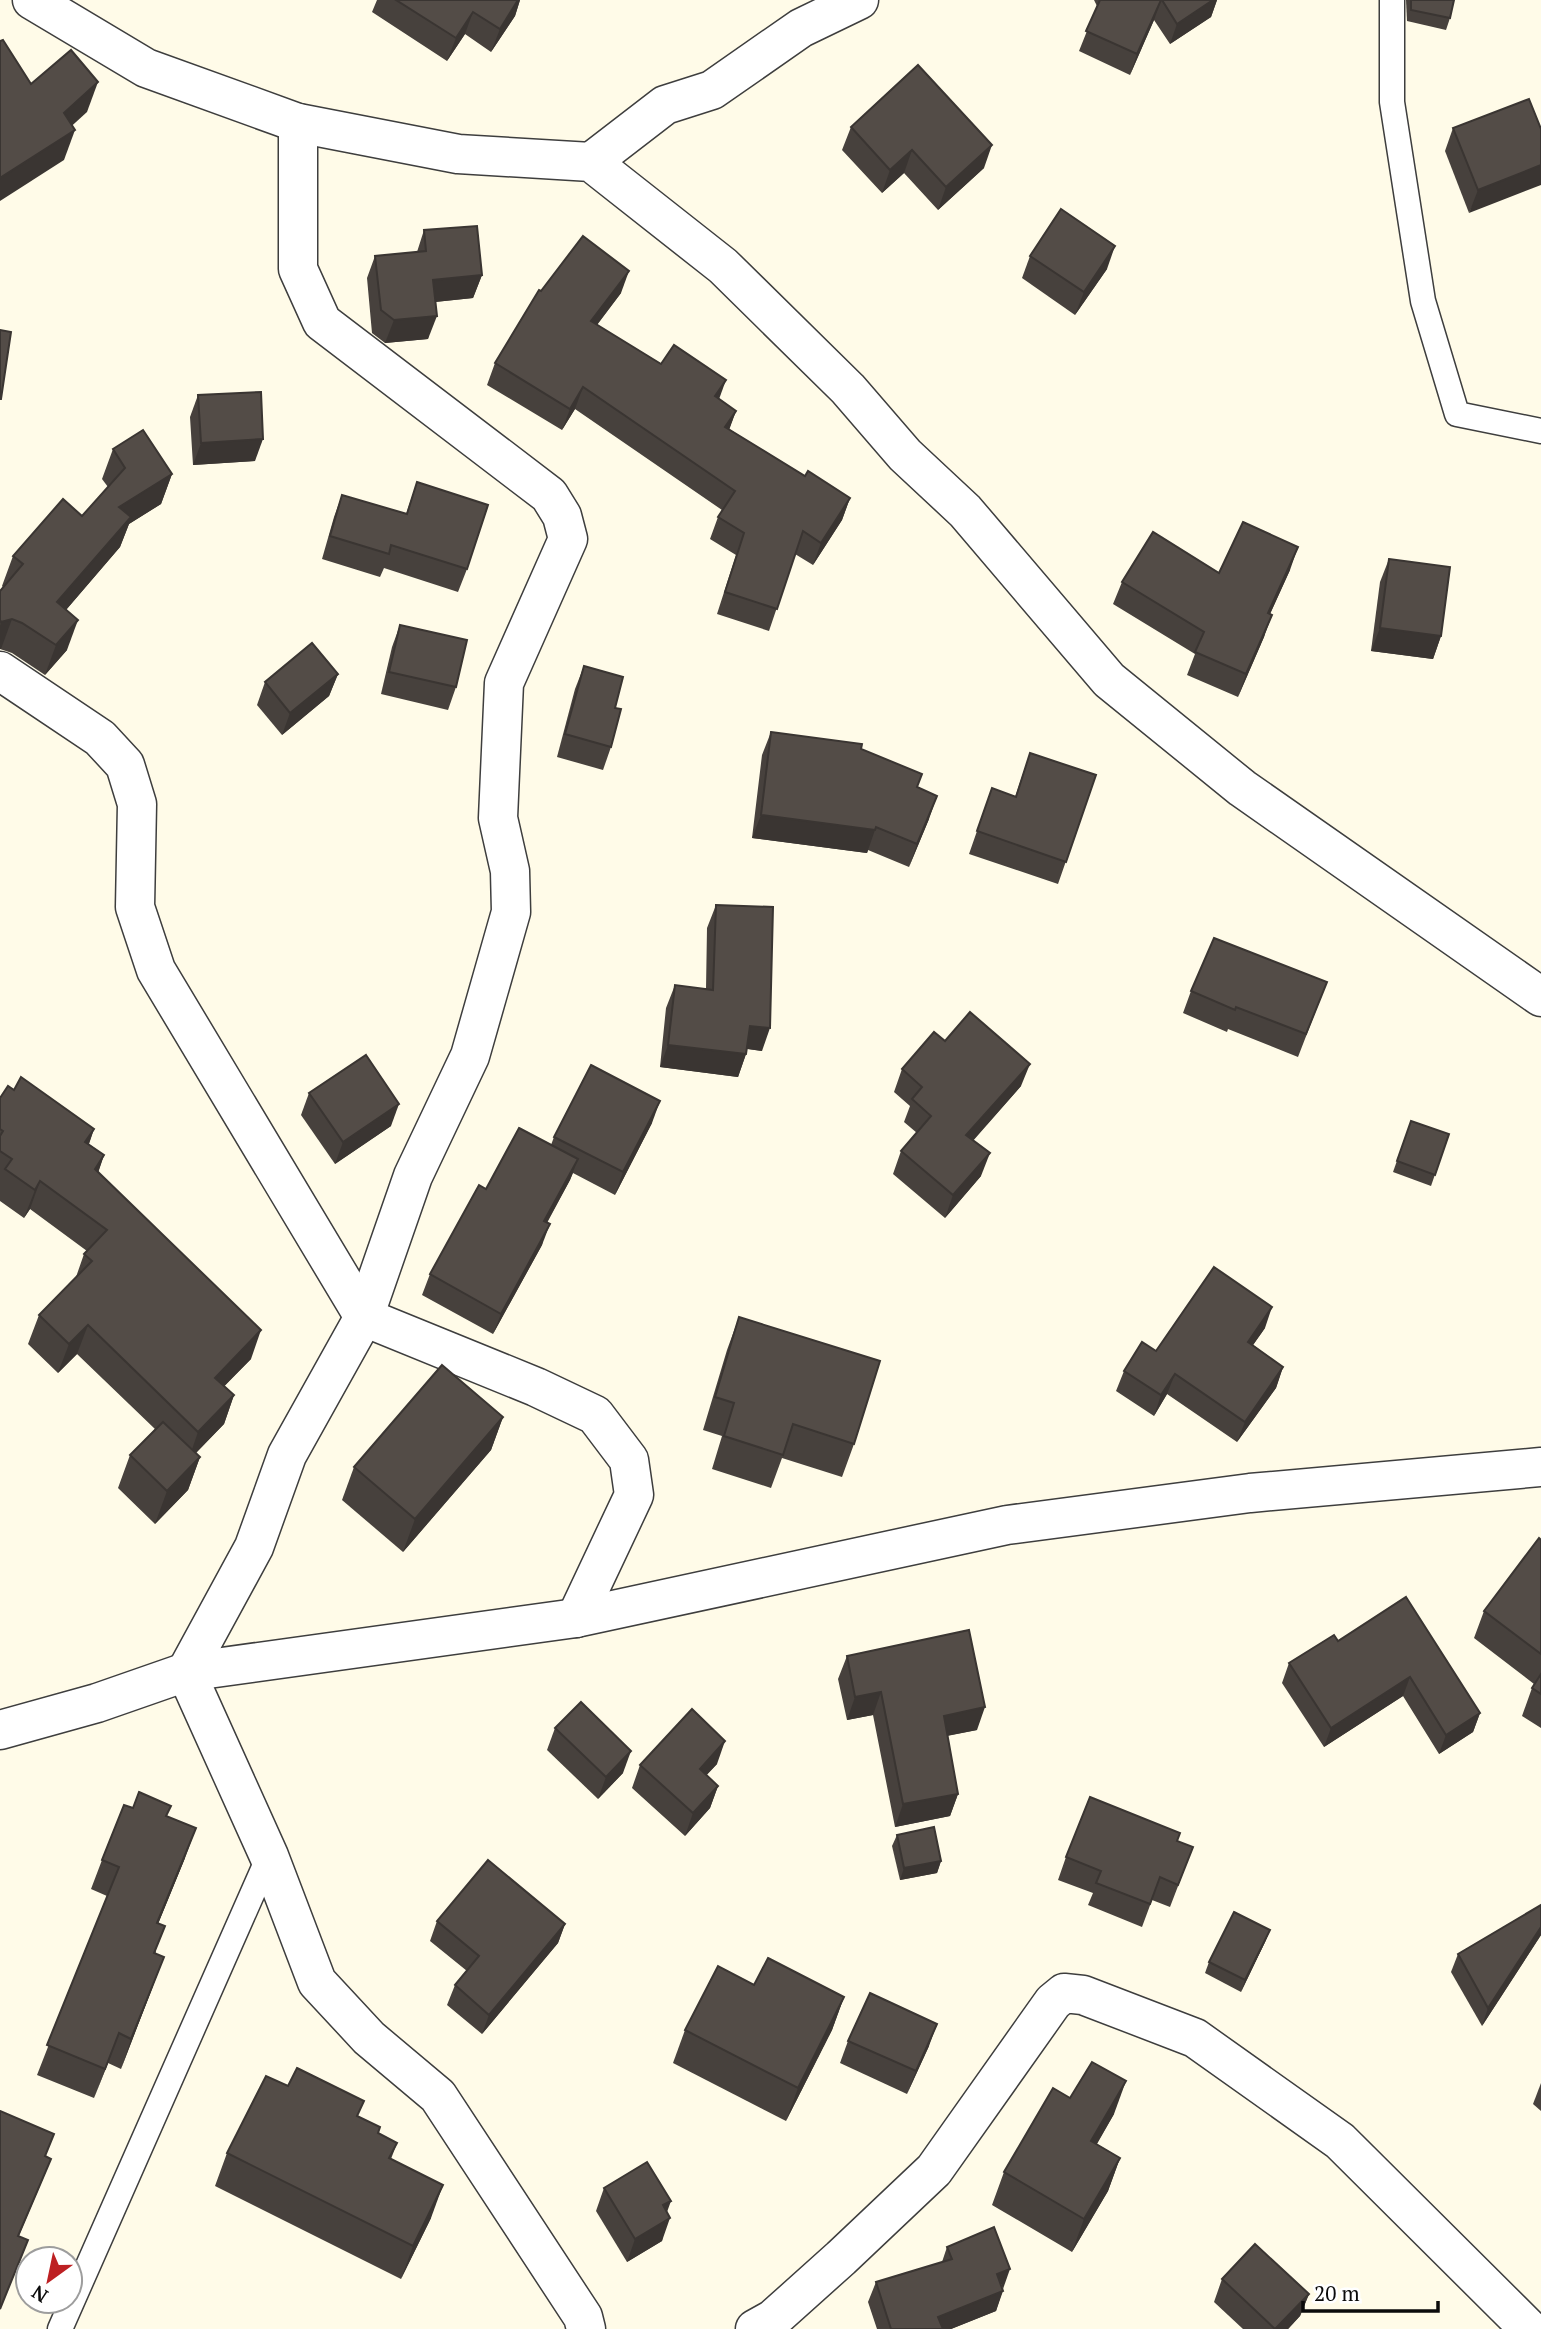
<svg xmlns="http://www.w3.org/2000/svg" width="1541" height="2329" font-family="'PT Serif',serif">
  <rect width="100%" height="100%" fill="#fffbe8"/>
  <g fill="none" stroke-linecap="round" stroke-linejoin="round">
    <defs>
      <g id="service">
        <path d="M1392,0V102L1423,301L1457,414L1541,431"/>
        <path d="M60,2329L269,1856"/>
      </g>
      <g id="minor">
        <path d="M32,0L146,68L298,123L458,154L591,162L723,266L848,389L905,455L965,511L1109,680L1242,788L1541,997"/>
        <path d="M298,123V269L322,322L549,495L562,516L568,539L504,683L498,818L510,871L511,912L470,1056L413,1176L364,1317L287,1455L254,1547L186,1672L269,1856L317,1982L369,2038L438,2096L583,2317L586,2329"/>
        <path d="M591,162L665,105L712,90L801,28L859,0"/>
        <path d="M0,671L100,738L125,765L137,804L135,907L156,970L364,1317L536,1387L595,1415L629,1460L634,1495L576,1618"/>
        <path d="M0,1730L97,1703L186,1672L576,1618L1007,1525L1250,1493L1541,1467"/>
        <path d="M755,2329L773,2319L841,2258L934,2170L1053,2002L1064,1993L1083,1995L1195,2038L1340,2141L1529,2329"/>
      </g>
    </defs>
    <!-- service casing -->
    <use href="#service" stroke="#3e3e3e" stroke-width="27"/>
    <!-- minor casing -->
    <use href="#minor" stroke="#3e3e3e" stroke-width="41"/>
    <!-- service -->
    <use href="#service" stroke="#fff" stroke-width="24"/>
    <!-- minor -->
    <use href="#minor" stroke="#fff" stroke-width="38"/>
  </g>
  <!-- wall -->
  <g fill="#47413d">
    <path d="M377,0H520L515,16L491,52L465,34L447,61L372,12Z"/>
    <path d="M1094,0H1217L1211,17L1170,44L1154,20L1130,75L1079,51L1097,6Z"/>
    <path d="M1406,0H1454L1450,18L1446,30L1407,21Z"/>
    <path d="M1529,99L1469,213L1445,151L1453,128Z"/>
    <path d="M851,127L984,168L938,210L904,173L882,193L842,150Z"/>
    <path d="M424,230L482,275L473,298L435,302L428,339L385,343L372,333L367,278L375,256L417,252Z"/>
    <path d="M1030,256L1107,269L1075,315L1022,278Z"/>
    <path d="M541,291L621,293L597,325L719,399L736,411L729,429L805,476L850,498L842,520L813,565L795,554L769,631L717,614L736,555L710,539L718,517L722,510L575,409L562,430L487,385L495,363Z"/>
    <path d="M198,395L255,461L193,465L190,417Z"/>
    <path d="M113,449L172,474L161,504L129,524L120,547L66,610L67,650L45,675L12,653L0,649V591L3,587L2,586L13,556L82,516L108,487L102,479Z"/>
    <path d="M417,482L467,569L458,592L384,568L380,577L322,559L334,517L342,495L406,514Z"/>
    <path d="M1389,559L1441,636L1433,659L1371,651L1380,582Z"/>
    <path d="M1290,570L1270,614L1264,637L1238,697L1187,675L1195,654L1113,604L1122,582L1219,573Z"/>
    <path d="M400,625L456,687L448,710L381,694L392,647Z"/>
    <path d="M584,666L611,747L603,770L557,757L575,689Z"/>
    <path d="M338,674L329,696L282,735L257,705L265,682Z"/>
    <path d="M771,732L861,749L929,819L909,867L868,850L867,853L752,838L762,755Z"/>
    <path d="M1030,753L1096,775L1058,884L969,854L992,788L1015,797Z"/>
    <path d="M716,905L762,1051L747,1049L746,1054L738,1077L660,1067L666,1008L675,985L706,989L707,928Z"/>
    <path d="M1327,982L1298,1057L1228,1029L1227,1032L1183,1013L1191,991Z"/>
    <path d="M945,1041L1021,1086L973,1140L981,1176L945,1218L893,1174L901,1151L917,1133L904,1122L910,1106L894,1092L902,1069Z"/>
    <path d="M14,1090L94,1129L89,1144L104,1155L98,1173L251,1359L224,1386L234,1395L224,1424L196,1453L200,1457L188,1490L155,1524L118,1488L130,1455L155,1429L77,1354L58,1373L28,1344L39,1315L76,1277L84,1254L87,1251L30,1209L24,1218L0,1201V1098Z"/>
    <path d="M309,1093L391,1126L335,1164L301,1115Z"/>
    <path d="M1411,1121L1449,1134L1431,1186L1393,1172Z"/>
    <path d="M652,1123L615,1195L573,1173L570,1180L547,1223L542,1245L493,1334L422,1295L430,1274L486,1189L551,1145L554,1137Z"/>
    <path d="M739,1317L854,1444L842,1477L782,1458L771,1488L712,1469L722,1436L703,1430L727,1350Z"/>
    <path d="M1265,1328L1253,1345L1283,1367L1276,1388L1237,1442L1167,1394L1154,1416L1116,1391L1124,1371L1156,1351Z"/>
    <path d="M503,1417L491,1450L403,1552L342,1500L354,1467Z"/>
    <path d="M1541,1540V1728L1522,1716L1532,1688L1534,1684L1474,1638L1484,1611Z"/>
    <path d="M1338,1641L1480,1713L1473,1732L1439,1754L1403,1696L1324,1747L1282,1683L1289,1663Z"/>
    <path d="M847,1656L977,1730L947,1736L958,1794L950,1816L895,1827L873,1715L847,1720L838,1679Z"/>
    <path d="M555,1728L623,1773L598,1799L547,1750Z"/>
    <path d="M717,1764L706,1775L718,1786L710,1808L685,1836L632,1788L640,1765Z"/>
    <path d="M133,1808L167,1816L185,1858L158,1924L153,1986L121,2069L108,2063L94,2098L37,2075L107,1896L91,1889L102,1860Z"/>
    <path d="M897,1835L941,1861L937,1873L900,1880L892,1846Z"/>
    <path d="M1177,1841L1193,1847L1170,1907L1152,1900L1142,1927L1088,1905L1093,1893L1058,1880L1066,1857Z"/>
    <path d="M1541,1905V1935L1482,2026L1451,1972L1458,1954Z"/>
    <path d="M437,1921L565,1924L558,1943L482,2034L447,2005L455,1985L467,1971L430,1941Z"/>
    <path d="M1270,1930L1265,1942L1241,1992L1205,1973L1209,1962Z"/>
    <path d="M754,1985L844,1997L832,2030L786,2121L673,2063L685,2030Z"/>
    <path d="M848,2041L929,2046L907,2094L840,2063Z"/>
    <path d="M1541,2083V2111L1533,2104Z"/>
    <path d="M288,2086L358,2116L378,2133L397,2143L391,2159L431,2218L401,2279L215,2186L227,2153Z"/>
    <path d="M1070,2098L1114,2114L1097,2144L1120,2158L1108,2191L1072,2252L992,2205L1004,2172Z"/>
    <path d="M604,2188L667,2212L662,2241L627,2262L596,2211Z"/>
    <path d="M947,2247L1003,2289L996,2311L951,2329H877L868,2302L876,2282L942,2262Z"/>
    <path d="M1222,2279L1309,2294L1300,2316L1288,2329H1243L1214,2302Z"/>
  </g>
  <!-- shaded-wall -->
  <g fill="#3a3532">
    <path d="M518,0H520L515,16L491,52L500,29Z"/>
    <path d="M1161,0L1154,20L1130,75L1137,54Z"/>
    <path d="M1213,0H1217L1211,17L1170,44L1177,24Z"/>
    <path d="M473,12L465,34L447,61L456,38Z"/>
    <path d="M98,82L87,112L53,143L64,113Z"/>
    <path d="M75,130L64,160L0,201V178Z"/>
    <path d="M992,145L984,168L938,210L946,187Z"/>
    <path d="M912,150L904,173L882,193L890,170Z"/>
    <path d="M1541,165V185L1469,213L1478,190Z"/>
    <path d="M1115,246L1107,269L1075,315L1084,292Z"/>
    <path d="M629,271L621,293L583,343L591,321Z"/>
    <path d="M482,275L473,298L425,303L433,280Z"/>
    <path d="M437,316L428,339L385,343L394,320Z"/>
    <path d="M726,380L718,402L715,396Z"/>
    <path d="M583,387L575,409L562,430L570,409Z"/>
    <path d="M736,411L728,433L725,427Z"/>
    <path d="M263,439L255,461L193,465L201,443Z"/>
    <path d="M172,474L161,504L129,524L120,547L47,632L57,602L119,507Z"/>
    <path d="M850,498L842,520L813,565L821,543Z"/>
    <path d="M1298,547L1290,570L1260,636L1268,613Z"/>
    <path d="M1272,615L1264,637L1238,697L1246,674Z"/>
    <path d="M12,619L1,649H0V626L1,622Z"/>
    <path d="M78,620L67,650L45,675L56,645Z"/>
    <path d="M1380,628L1441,636L1433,659L1371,651Z"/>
    <path d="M338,674L329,696L282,735L290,713Z"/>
    <path d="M937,796L929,819L909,867L917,844Z"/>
    <path d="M761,815L875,830L867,853L752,838Z"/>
    <path d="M750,1026L770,1028L762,1051L742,1048Z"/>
    <path d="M668,1045L746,1054L738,1077L660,1067Z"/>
    <path d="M1030,1064L1021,1086L958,1158L966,1135Z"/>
    <path d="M660,1101L652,1123L615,1195L623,1172Z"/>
    <path d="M399,1104L391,1126L335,1164L343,1142Z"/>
    <path d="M94,1129L84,1157L85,1142Z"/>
    <path d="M990,1153L981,1176L945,1218L953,1195Z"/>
    <path d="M104,1155L94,1184L95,1169Z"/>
    <path d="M578,1159L570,1180L536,1242L544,1221Z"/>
    <path d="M40,1181L30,1209L24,1218L35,1190Z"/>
    <path d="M550,1224L542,1245L493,1334L501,1314Z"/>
    <path d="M1272,1307L1265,1328L1241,1362L1248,1342Z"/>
    <path d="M88,1325L77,1354L58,1373L69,1344Z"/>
    <path d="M261,1330L251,1359L205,1406L215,1378Z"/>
    <path d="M1283,1367L1276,1388L1237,1442L1245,1422Z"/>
    <path d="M1175,1374L1167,1394L1154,1416L1161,1395Z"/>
    <path d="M234,1395L224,1424L188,1461L198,1432Z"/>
    <path d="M503,1417L491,1450L403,1552L415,1519Z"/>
    <path d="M200,1457L188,1490L155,1524L167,1491Z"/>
    <path d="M1410,1677L1403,1696L1324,1747L1331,1728Z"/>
    <path d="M881,1692L873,1715L847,1720L855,1697Z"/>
    <path d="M985,1707L977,1730L935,1738L944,1716Z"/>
    <path d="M1480,1713L1473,1732L1439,1754L1446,1735Z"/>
    <path d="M725,1741L717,1764L691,1792L700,1769Z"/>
    <path d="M631,1751L623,1773L598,1799L606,1777Z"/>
    <path d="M718,1786L710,1808L685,1836L693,1813Z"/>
    <path d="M958,1794L950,1816L895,1827L903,1804Z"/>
    <path d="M196,1828L185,1858L146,1953L157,1923Z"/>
    <path d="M941,1861L937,1873L900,1880L904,1868Z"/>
    <path d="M565,1924L558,1943L482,2034L489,2015Z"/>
    <path d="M1541,1927V1935L1482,2026L1488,2008Z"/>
    <path d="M1270,1930L1265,1942L1241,1992L1245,1980Z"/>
    <path d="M164,1957L153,1986L121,2069L131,2039Z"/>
    <path d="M844,1997L832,2030L786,2121L798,2088Z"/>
    <path d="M937,2024L929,2046L907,2094L916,2071Z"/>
    <path d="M119,2033L108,2063L94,2098L105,2069Z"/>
    <path d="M1126,2081L1114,2114L1079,2174L1091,2141Z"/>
    <path d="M1120,2158L1108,2191L1072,2252L1084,2219Z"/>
    <path d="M51,2159L42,2181L9,2259L18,2236Z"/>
    <path d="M443,2185L431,2218L401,2279L413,2246Z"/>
    <path d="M671,2201L663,2223L670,2218L662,2241L627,2262L635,2239L663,2205Z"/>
    <path d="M1010,2269L1003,2289L997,2274Z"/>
    <path d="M1003,2291L996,2311L951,2329H934L938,2317Z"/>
    <path d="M1309,2294L1300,2316L1288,2329H1275Z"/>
  </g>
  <!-- building -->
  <g fill="#534c47" stroke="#3a3532" stroke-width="2">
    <path d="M396,0H518L500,29L473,12L456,38Z"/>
    <path d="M1100,0H1161L1137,54L1086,31Z"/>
    <path d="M1162,0H1213L1177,24Z"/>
    <path d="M1411,0H1454L1450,18L1411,10Z"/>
    <path d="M3,40L31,84L71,50L98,82L64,113L75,130L0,178V41Z"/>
    <path d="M918,65L992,145L946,187L912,150L890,170L851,127Z"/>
    <path d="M1529,99L1541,129V165L1478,190L1453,128Z"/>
    <path d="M1061,209L1115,246L1084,292L1030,256Z"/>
    <path d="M477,226L482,275L433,280L437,316L394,320L381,310L375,256L426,251L424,230Z"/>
    <path d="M583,236L629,271L591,321L661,364L674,345L726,380L715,396L736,411L725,427L805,476L808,471L850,498L821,543L803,531L777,609L725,592L744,533L718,517L735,491L583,387L570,409L495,363L539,290L541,291Z"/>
    <path d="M0,330L11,332L1,399H0Z"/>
    <path d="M261,392L263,439L201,443L198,395Z"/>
    <path d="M143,430L172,474L119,507L131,517L57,602L78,620L56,645L22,623L12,619L1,622L0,620V591L23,564L13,556L63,499L82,516L125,468L113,449Z"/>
    <path d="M417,482L488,505L467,569L391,545L389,554L330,536L342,495L407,514Z"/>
    <path d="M1243,522L1298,547L1268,613L1272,615L1246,674L1195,652L1204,632L1122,582L1153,532L1219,573Z"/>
    <path d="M1389,559L1450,567L1441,636L1380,628Z"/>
    <path d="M400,625L467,640L456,687L389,672Z"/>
    <path d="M312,643L338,674L290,713L265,682Z"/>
    <path d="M584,666L623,677L615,708L621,709L611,747L565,734Z"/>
    <path d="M771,732L862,744L861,749L922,774L917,787L937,796L917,844L876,827L875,830L761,815Z"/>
    <path d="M1030,753L1096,775L1066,862L977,831L992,788L1016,797Z"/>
    <path d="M716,905L773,907L770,1028L750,1026L746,1054L668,1045L675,985L713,990Z"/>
    <path d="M1214,938L1327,982L1306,1034L1236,1007L1235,1010L1191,991Z"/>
    <path d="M970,1012L1030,1064L966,1135L990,1153L953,1195L901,1151L931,1116L912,1099L922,1087L902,1069L934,1032L945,1041Z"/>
    <path d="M366,1055L399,1104L343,1142L309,1093Z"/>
    <path d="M591,1065L660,1101L623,1172L554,1137Z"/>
    <path d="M21,1077L94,1129L85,1142L104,1155L95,1169L261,1330L215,1378L234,1395L198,1432L88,1325L69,1344L39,1315L92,1261L84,1254L107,1230L40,1181L35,1190L5,1169L12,1159L0,1151V1136L3,1131L0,1129V1098L8,1086L14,1090Z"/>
    <path d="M1411,1121L1449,1134L1435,1175L1397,1161Z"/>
    <path d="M519,1128L578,1159L544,1221L550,1224L501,1314L430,1274L479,1185L486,1189Z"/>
    <path d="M1214,1267L1272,1307L1248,1342L1283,1367L1245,1422L1175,1374L1161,1395L1124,1371L1142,1342L1156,1351Z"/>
    <path d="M739,1317L880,1361L854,1444L793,1424L783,1455L724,1436L734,1403L715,1397Z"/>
    <path d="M442,1365L503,1417L415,1519L354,1467Z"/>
    <path d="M163,1422L200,1457L167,1491L130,1455Z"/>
    <path d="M1539,1538L1541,1540V1654L1484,1611Z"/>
    <path d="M1406,1597L1480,1713L1446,1735L1410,1677L1331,1728L1289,1663L1334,1635L1338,1641Z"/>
    <path d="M969,1630L985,1707L944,1716L958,1794L903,1804L881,1692L855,1697L847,1656Z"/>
    <path d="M1541,1674V1694L1532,1688Z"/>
    <path d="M581,1702L631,1751L606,1777L555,1728Z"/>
    <path d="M692,1709L725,1741L700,1769L718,1786L693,1813L640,1765Z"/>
    <path d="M139,1792L171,1806L166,1816L196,1828L157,1923L165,1926L154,1953L164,1957L131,2039L119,2033L105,2069L47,2045L119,1867L102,1860L124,1805L133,1808Z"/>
    <path d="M1090,1797L1180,1833L1177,1841L1193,1847L1178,1885L1160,1877L1150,1904L1096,1883L1101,1871L1066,1857Z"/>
    <path d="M934,1827L941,1861L904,1868L897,1835Z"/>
    <path d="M488,1860L565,1924L489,2015L455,1985L479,1956L437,1921Z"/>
    <path d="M1541,1905V1927L1488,2008L1458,1954Z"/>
    <path d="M1234,1912L1270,1930L1245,1980L1209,1962Z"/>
    <path d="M768,1958L844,1997L798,2088L685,2030L718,1966L754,1985Z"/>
    <path d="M870,1993L937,2024L916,2071L848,2041Z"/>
    <path d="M1092,2062L1126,2081L1091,2141L1120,2158L1084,2219L1004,2172L1053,2088L1070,2098Z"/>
    <path d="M297,2068L364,2101L357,2116L380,2127L378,2133L397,2143L389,2158L443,2185L413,2246L227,2153L266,2076L288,2086Z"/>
    <path d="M0,2111L54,2134L45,2156L51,2159L18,2236L28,2240L0,2309Z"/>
    <path d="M647,2162L671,2201L663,2205L670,2218L635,2239L604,2188Z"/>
    <path d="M994,2227L1010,2269L997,2274L1003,2291L938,2317L943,2329H891L876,2282L952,2259L947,2247Z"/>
    <path d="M1255,2244L1309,2294L1275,2329L1222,2279Z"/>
  </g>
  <!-- north arrow -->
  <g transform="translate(49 2280) rotate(213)"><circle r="33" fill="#ffffff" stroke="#9d9d9d" stroke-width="2"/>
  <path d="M0-5L12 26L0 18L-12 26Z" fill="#bd2023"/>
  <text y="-10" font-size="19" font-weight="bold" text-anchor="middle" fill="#0b0b0b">N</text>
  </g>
  <!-- scale -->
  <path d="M1303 2301v10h135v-10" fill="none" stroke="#0b0b0b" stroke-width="3.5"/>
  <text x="1314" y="2301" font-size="21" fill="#0b0b0b" stroke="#ffffff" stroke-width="5" paint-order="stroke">20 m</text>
</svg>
